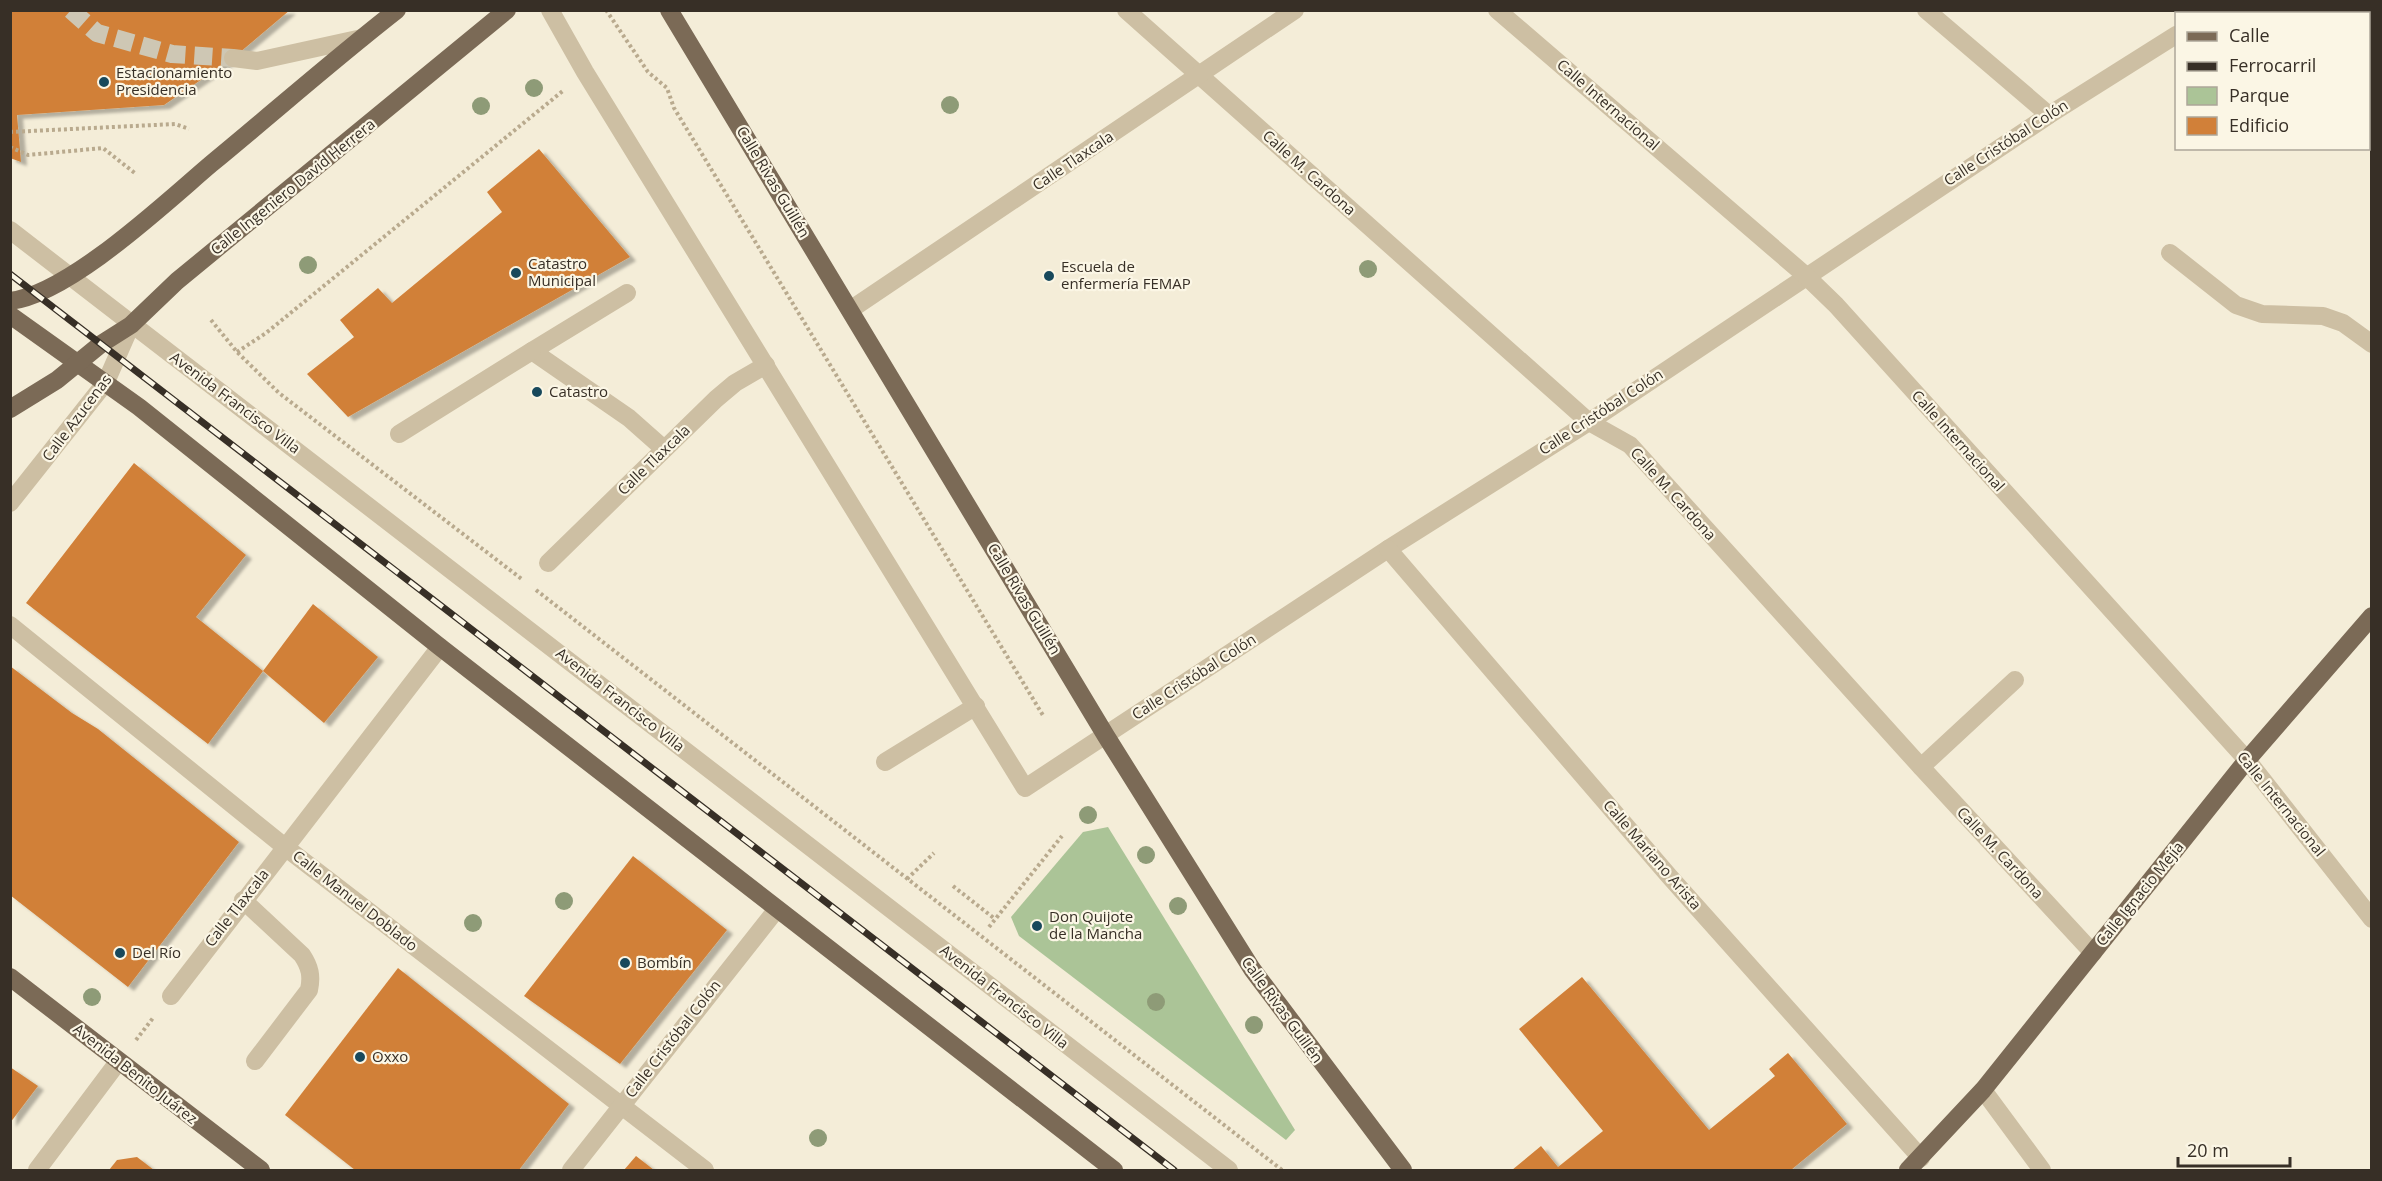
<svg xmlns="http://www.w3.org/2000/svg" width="2382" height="1181" font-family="'Open Sans',sans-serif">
  <defs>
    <filter id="shadow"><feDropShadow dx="6" dy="4" stdDeviation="1.5" flood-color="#0004"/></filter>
  </defs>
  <rect width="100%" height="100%" fill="#f4edd8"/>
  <!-- green -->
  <path fill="#abc497" d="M1108,827L1295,1130L1286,1140L1019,936L1011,917L1083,832Z"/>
  <!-- building -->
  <g fill="#d18039" filter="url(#shadow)">
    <path d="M10,10H290L233,58L164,105L17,115L21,162L10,158Z"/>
    <path d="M539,149L630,257L348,417L307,374L354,337L340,320L378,288L392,303L502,212L487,192Z"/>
    <path d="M134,463L246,555L196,617L263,671L208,744L26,603Z"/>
    <path d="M313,604L378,657L324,723L263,671Z"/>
    <path d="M10,666L72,713L98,729L239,842L128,987L10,895Z"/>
    <path d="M633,856L727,930L620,1064L524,996Z"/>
    <path d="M398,968L569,1104L519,1170H355L285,1115Z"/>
    <path d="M1582,977L1709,1130L1775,1076L1769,1069L1788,1053L1847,1124L1791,1170H1512L1541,1146L1558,1167L1603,1131L1519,1029Z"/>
    <path d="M10,1067L38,1086L10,1123Z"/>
    <path d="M636,1156L654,1170H624Z"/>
    <path d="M137,1157L154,1170H109L117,1160Z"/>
  </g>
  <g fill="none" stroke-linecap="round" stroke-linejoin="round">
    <!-- minor-tunnel -->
    <path stroke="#cec7b4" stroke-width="18" stroke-dasharray="18 9" stroke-linecap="butt" d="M71,10L97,33L172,54L233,58"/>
    <!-- path -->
    <g stroke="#b9aa8e" stroke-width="4" stroke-dasharray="3 3" stroke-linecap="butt">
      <path d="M606,10L648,72L667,88L674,108L1044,717"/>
      <path d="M10,132L175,124L189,129"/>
      <path d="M10,147L28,155L103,148L136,174"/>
      <path d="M211,320L237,352L279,393L523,580"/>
      <path d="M237,352L266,333L564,90"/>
      <path d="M536,590L1282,1170"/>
      <path d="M907,879L934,853"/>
      <path d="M953,886L995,919"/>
      <path d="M989,927L1062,836"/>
      <path d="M136,1040L153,1018"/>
    </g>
    <!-- minor -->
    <g stroke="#cdbfa3" stroke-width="18">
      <path d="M550,10L585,72L1025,788L1388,549L1589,422L2049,115L2176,35"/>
      <path d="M1126,10L1589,422L1630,445L1921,767L2093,953"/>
      <path d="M1497,10L1805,275L1836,305L2247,760L2372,919"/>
      <path d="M1926,10L2049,115"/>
      <path d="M2211,14L2216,10"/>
      <path d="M233,58L257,61L362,38"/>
      <path d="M10,230L1229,1170"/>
      <path d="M2170,253L2236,305L2262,314L2323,316L2343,323L2372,344"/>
      <path d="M627,293L532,351L629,418L664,449"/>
      <path d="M850,310L1295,10"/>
      <path d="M399,434L532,351"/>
      <path d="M10,503L106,382L131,325"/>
      <path d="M1388,549L1669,876L1921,1158"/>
      <path d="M548,563L716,399L735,383L766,365"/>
      <path d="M10,625L285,847L705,1170"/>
      <path d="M885,762L976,706"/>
      <path d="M1921,767L2015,680"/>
      <path d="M243,900L302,955C310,967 312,976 309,990L255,1061"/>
      <path d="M171,996L440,647"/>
      <path d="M1983,1090L2042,1170"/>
      <path d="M37,1170L118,1062"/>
      <path d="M571,1170L777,909"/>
    </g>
    <!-- major -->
    <g stroke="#7b6a56" stroke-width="18">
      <path d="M669,10L1106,736L1252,969L1403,1170"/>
      <path d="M2354,10L2358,14"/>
      <path d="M2368,22L2372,24"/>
      <path d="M10,301C69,294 165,203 211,164C273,113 333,60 397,10"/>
      <path d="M10,315L139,407L440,647L1114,1170"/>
      <path d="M10,409L57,380L101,344L131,325L177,281L507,10"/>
      <path d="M10,977L261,1170"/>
      <path d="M1908,1170L1983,1090L2247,760L2372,616"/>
    </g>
    <defs>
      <path id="rail" d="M10,274L1174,1170"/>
    </defs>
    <!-- rail casing -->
    <use href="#rail" stroke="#372f26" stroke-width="7"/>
    <!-- rail -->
    <use href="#rail" stroke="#fbf6e5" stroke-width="4.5" stroke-dasharray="14" stroke-linecap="butt"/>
  </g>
  <!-- trees -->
  <g fill="#8e9b77">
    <circle cx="534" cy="88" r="9"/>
    <circle cx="950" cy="105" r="9"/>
    <circle cx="481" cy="106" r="9"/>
    <circle cx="308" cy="265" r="9"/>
    <circle cx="1368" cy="269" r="9"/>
    <circle cx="1088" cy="815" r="9"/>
    <circle cx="1146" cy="855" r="9"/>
    <circle cx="564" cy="901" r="9"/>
    <circle cx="1178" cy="906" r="9"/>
    <circle cx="473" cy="923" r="9"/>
    <circle cx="92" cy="997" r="9"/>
    <circle cx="1156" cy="1002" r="9"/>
    <circle cx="1254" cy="1025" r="9"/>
    <circle cx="818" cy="1138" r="9"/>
  </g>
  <!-- markers -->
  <g fill="#18495c" stroke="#fbf6e5" stroke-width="2">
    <circle cx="104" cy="82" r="6"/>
    <circle cx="516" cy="273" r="6"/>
    <circle cx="1049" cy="276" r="6"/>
    <circle cx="537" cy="392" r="6"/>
    <circle cx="1037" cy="926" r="6"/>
    <circle cx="120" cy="953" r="6"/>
    <circle cx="625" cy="963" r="6"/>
    <circle cx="360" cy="1057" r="6"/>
  </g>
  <g text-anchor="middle" stroke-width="4.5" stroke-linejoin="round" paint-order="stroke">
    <!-- poi labels -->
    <g font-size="15" fill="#372f26" stroke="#fbf6e5" text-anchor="start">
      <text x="116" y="78">Estacionamiento<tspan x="116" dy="17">Presidencia</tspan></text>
      <text x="528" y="269">Catastro<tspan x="528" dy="17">Municipal</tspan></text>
      <text x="1061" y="272">Escuela de<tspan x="1061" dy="17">enfermería FEMAP</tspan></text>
      <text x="549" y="397">Catastro</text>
      <text x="1049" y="922">Don Quijote<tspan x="1049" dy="17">de la Mancha</tspan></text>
      <text x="132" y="958">Del Río</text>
      <text x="637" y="968">Bombín</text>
      <text x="372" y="1062">Oxxo</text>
    </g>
    <!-- street labels -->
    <g font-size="15" fill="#372f26" stroke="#fbf6e5">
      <text transform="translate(1608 105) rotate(41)" y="5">Calle Internacional</text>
      <text transform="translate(2006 143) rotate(-33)" y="5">Calle Cristóbal Colón</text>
      <text transform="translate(1073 161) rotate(-34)" y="5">Calle Tlaxcala</text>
      <text transform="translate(1309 173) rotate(42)" y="5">Calle M. Cardona</text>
      <text transform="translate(773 182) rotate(59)" y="5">Calle Rivas Guillén</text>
      <text transform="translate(293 187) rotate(-39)" y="5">Calle Ingeniero David Herrera</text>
      <text transform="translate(235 403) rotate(37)" y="5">Avenida Francisco Villa</text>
      <text transform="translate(1601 412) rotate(-33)" y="5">Calle Cristóbal Colón</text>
      <text transform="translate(77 418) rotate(-53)" y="5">Calle Azucenas</text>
      <text transform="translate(1958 441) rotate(48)" y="5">Calle Internacional</text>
      <text transform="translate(654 460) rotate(-44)" y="5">Calle Tlaxcala</text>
      <text transform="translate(1673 494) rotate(48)" y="5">Calle M. Cardona</text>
      <text transform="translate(1024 599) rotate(59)" y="5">Calle Rivas Guillén</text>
      <text transform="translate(1194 677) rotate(-33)" y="5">Calle Cristóbal Colón</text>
      <text transform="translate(620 700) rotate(38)" y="5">Avenida Francisco Villa</text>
      <text transform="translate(2281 804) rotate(51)" y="5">Calle Internacional</text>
      <text transform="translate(2000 853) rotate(47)" y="5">Calle M. Cardona</text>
      <text transform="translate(1652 855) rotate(49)" y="5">Calle Mariano Arista</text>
      <text transform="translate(2140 894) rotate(-51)" y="5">Calle Ignacio Mejía</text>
      <text transform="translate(355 901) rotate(38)" y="5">Calle Manuel Doblado</text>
      <text transform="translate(237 908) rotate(-52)" y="5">Calle Tlaxcala</text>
      <text transform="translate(1004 997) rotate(38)" y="5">Avenida Francisco Villa</text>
      <text transform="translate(1282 1010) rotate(54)" y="5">Calle Rivas Guillén</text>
      <text transform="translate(673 1039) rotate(-52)" y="5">Calle Cristóbal Colón</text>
      <text transform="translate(135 1074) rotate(38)" y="5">Avenida Benito Juárez</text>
    </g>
  </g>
  <!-- border -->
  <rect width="2382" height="1181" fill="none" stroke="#372f26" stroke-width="24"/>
  <!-- legend -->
  <rect x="2175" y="12" width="195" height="138" fill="#fbf6e5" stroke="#ada699" stroke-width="1.5"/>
  <rect x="2187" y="32" width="30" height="9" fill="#7b6a56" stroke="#ada699" stroke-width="1.5"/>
  <text x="2229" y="42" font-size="18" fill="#372f26">Calle</text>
  <rect x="2187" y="62" width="30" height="9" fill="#372f26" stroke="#ada699" stroke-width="1.5"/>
  <text x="2229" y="72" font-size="18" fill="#372f26">Ferrocarril</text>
  <rect x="2187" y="87" width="30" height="18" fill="#abc497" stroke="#ada699" stroke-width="1.5"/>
  <text x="2229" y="102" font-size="18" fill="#372f26">Parque</text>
  <rect x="2187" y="117" width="30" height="18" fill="#d18039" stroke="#ada699" stroke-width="1.5"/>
  <text x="2229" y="132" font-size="18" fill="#372f26">Edificio</text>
  <!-- scale -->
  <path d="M2178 1157v9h112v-9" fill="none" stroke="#372f26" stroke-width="3"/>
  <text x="2187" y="1157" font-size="18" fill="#372f26" stroke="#fbf6e5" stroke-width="4.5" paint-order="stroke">20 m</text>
</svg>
